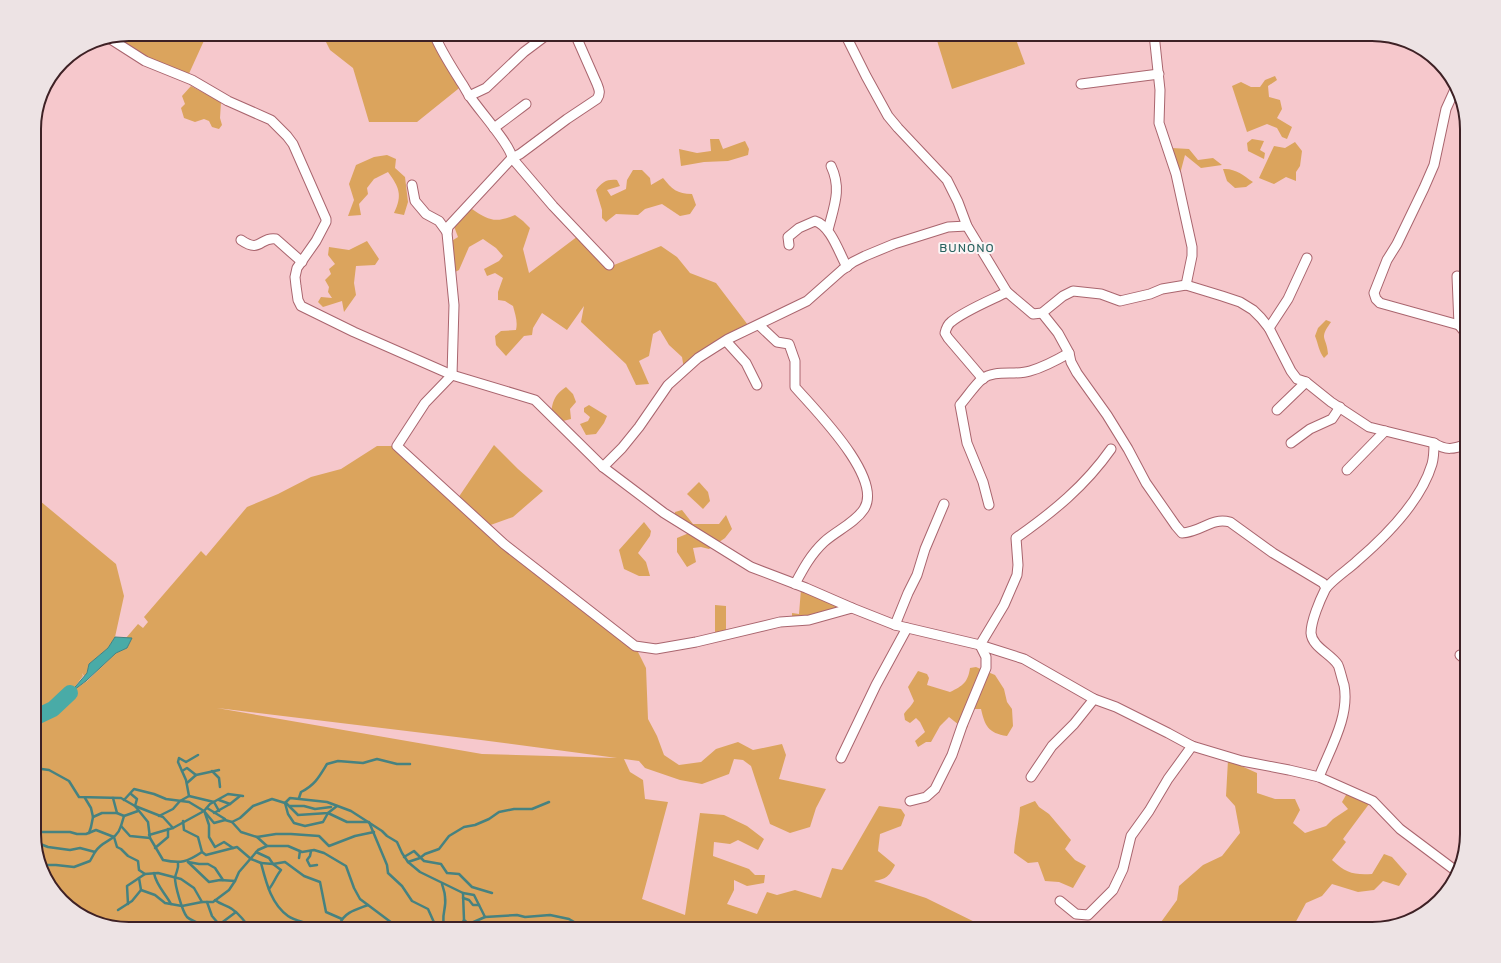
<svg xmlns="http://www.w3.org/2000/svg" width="1501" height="963" font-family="Rubik,sans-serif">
  <rect width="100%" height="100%" fill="#f6c8cc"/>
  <!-- green -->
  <g fill="#dba45d" fill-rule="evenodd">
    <path d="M129,34H207L187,78L109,38Z"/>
    <path d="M322,34H431L463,85L417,122H369L353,68L330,50Z"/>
    <path d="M935,34H1014L1025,64L952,89Z"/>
    <path d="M1275,76L1277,80L1268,86L1269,97L1280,100L1282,109L1277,118L1292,127L1287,139L1282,137L1277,128L1267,124L1247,132L1232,86L1241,82L1251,87H1260L1265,80Z"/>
    <path d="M191,86L221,102L220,118L222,125L219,129L212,127L209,121L204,119L195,122L184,118L181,108L185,104L182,96Z"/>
    <path d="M710,139H719L723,149L745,141L749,149L748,155L728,161L704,162L681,166L679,149L697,153L711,151Z"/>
    <path d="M1252,139L1264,141L1260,150L1265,153L1264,159L1248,151L1247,143Z"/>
    <path d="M1295,142L1302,151L1300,166L1296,172V181L1286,177L1274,184L1259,178L1274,146L1285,148Z"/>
    <path d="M1172,148L1189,149L1198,160L1213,158L1222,165L1201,168L1185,155L1180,174L1168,152Z"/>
    <path d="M387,155L396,159L395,168L405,177L408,202L404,215L394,213C403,195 399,187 388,172L374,179L367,188L368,194L359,204L361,215L348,216L354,200L349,184L356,165L374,157Z"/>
    <path d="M1223,169C1235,168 1243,175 1253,182L1246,187L1235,188L1227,181Z"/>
    <path d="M633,170H642L650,178L651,185L663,178C672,189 677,194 692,194L696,205L690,214L680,216L662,204L645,209L638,215L616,214L606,222L602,218V210L596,190C602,182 607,179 617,180L620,186L607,190L611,196L626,189L627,180Z"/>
    <path d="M472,209C489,221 496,223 515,215L523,221L530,228L523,249L529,273L582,233L609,267L661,246L677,257L690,273L716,283L751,329L684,369L682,357L669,345L660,330L653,334L649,356L639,361L649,384L636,385L626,364L581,322L584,306L567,330L542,313L533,328L532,335L524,336L506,356L496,345L495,336L501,331L516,330C518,321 515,314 513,306L505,301L498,300V292L503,278L495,273L487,276L484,269L499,261L503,256L496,248L483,239L469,247L459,270L455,272L450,242L458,237L452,221Z"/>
    <path d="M367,241L379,259L375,265L356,266L354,283L356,295L344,312L342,301L323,307L318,302L321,297L332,298L328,292L329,287L325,280L331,274L329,269L335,264L328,255L329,247L349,250Z"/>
    <path d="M1326,320L1331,322C1318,340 1327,336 1328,354L1324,358C1319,352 1318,343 1315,336L1318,328Z"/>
    <path d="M566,387L573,394L576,402L570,409L571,419L563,421L551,417C552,402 554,395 566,387Z"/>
    <path d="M589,405L607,416L604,423L596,434L586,435L580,424L588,421L590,417L584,412V408Z"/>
    <path d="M494,445L518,469L543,491L513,517L485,527L635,646L646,668L648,719L657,736L664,755L679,765L701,762L716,749L738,742L753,750L782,744L786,755L779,779L826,789L816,808L810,827L790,833L770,824L751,766L743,760L734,759L729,774L702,784L680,780L645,768L639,761L624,759L630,772L643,780L645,799L668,802L642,899L685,915L700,813L724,815L747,826L764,839L758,850L738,840L730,844L714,842L713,856L749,869L755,875H765L764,883L747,886L734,880V890L727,904L757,914L767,892L777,895L795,890L821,898L832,868L842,870L879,806L901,809L905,815L901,826L880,834L878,851L895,865C889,877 886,879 874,881L926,898L989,929H129L76,913L47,881L34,840V496L116,564L124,596L115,637L108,648L89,664L87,673L84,676L82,673L83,676L71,692L87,681L116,653L127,648L132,638H126L138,624L143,628L148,622L144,617L201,551L206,556L247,507L278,494L311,477L341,469L377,446H397L456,501ZM217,708L481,740L617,758L482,754Z"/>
    <path d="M699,482L708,492L710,501L703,509L687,494Z"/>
    <path d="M682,510L693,524H719L726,515L732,529L725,538L709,549L701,547L693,548L696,562L687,567L677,552V538L689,533L675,525V512Z"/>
    <path d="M644,522L651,531L650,536L638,553L646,562L650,576H639L624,569L619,550Z"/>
    <path d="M801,589L841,607L792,621V613L799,614Z"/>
    <path d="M715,605L726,606V635L715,637Z"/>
    <path d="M976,667L995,675L1004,689L1007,702L1012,709L1013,726L1007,736C988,733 985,726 981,709H970L968,716V727L964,729L949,717L940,726L931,742H926L918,747L915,741L925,732L920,722L916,718L910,723L905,720L904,714C907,709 911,707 914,701L908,687L918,671L927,674L929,678L927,685L950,692C963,686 968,682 970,668Z"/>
    <path d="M1228,760L1257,773V793L1275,799H1295L1300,810L1293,823L1305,833L1326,826L1333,819L1348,809L1342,802L1346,795H1354L1369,804L1343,839L1346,842L1332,860C1346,873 1353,875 1372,874L1384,854L1392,857L1407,874L1399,886L1383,881L1374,890L1358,892L1332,884L1322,896L1306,903L1293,927L1290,929H1156L1177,900L1179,886L1203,865L1222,856L1240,833L1235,806L1226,796Z"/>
    <path d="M1035,801L1039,807L1049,814L1071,840L1065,849L1075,860L1086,866L1073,888L1059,882L1045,881L1038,862L1028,863L1014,853C1015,837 1019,823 1020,807Z"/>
  </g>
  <!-- water -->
  <path fill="#49aba7" stroke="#468280" d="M115,637L132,638L127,648L116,653L86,681L70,693L87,673L89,664L108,648Z"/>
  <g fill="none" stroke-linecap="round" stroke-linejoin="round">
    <!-- stream -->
    <g stroke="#468280" stroke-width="2.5">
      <path d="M34,768L49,770L69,781L79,797L121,798L135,806L148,822L150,838L163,860C181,864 187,862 202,852L206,855L237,847L251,859L261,863C266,882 271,904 288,916C296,922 311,922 319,929"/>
      <path d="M182,771L187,768L196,775"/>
      <path d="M212,771L219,778L220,787"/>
      <path d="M187,783L196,775L219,770"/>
      <path d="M131,794L137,799L135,806L163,817L173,828"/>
      <path d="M189,796L214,802L219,811"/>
      <path d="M85,798L91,808L93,817L102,813H117"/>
      <path d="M113,798L117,813L124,816L138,811"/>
      <path d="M299,798L301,792C315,785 319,777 327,764L338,761L363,763L377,759L397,764H410"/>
      <path d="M124,800L134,789L154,794L166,799L189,802L204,811L214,823L225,820L232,822L241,832L257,837L267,846"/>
      <path d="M219,800L230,804"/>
      <path d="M285,803L288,814L294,823L305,826L323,822L328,813L347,822H369L387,865L388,873L402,886L412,901L428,909L437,929"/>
      <path d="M286,803L298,815L328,813L337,806"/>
      <path d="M290,806H304L315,809L331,807"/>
      <path d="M207,808L225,819"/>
      <path d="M205,813L209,825V837L215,847L224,842L233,848"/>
      <path d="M214,813L230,804L240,796"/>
      <path d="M124,816L121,826L130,836L150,838"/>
      <path d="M159,816L173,809L180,801L189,796L186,780L178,762L179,758L186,762L198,755"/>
      <path d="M183,821L184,830L198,837L202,852"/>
      <path d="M232,822L240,818L253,806L272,799L285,803L290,798L327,802L351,811L382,831L387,836L397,842L402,853L408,862L420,872L463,893L464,920L459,929"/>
      <path d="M34,832H70L77,834H86L96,830L114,837L117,847L121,849L128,856L138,861L139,870L145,874L158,873L181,879L194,888L202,902H213L229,890L235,881L239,872L258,850L267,846H288L302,852L314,850L324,853L346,866L354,888L360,899L400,929"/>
      <path d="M89,833L91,827L93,817"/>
      <path d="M149,835L173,828L204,811L210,804L228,794L243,796"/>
      <path d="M257,837L276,834H291L319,836L329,846L355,836L374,832"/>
      <path d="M35,842L48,847L70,850L80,848L95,852C103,839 116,842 121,826"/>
      <path d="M155,848L168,837V829"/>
      <path d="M311,851L310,856L307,860L310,866L317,865"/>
      <path d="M256,852L269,858L273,864L281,870C276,876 274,883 269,889"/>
      <path d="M404,857L414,851L424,861L441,864L447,873L459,874L472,887L492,893"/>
      <path d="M299,858L300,851"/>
      <path d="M188,862L209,882L220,880L235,881"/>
      <path d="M188,862L199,864H208L215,868L223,880"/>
      <path d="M408,862L420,858L425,854L439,849L449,836L464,827L475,825L489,819L499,812L514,809H532L549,802"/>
      <path d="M178,863C179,870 176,871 175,878C175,885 182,911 187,917C192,922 198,920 205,929"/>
      <path d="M261,863L273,864L285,862L304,876L320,882L326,912L342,919"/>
      <path d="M42,865H56L74,867L90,861L95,852"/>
      <path d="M154,873C156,885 165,893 171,904"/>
      <path d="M442,884C443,888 445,892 445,897C447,910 440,915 445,929"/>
      <path d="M141,890L155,895L165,903L182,906L202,902"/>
      <path d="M463,893L474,895L485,917"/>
      <path d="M463,898L469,900L473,905H479"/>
      <path d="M215,900C221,905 227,905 232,909C238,913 247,923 249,929"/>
      <path d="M207,902L212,916L223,929"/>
      <path d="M128,904L127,886L139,878"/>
      <path d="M118,910L132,901L141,890L139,878L145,874"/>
      <path d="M464,920L469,924L485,917L517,915L525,917L550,915L569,919L581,926L595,929"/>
      <path d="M328,924L335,929"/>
      <path d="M340,924C344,912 358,909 368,905"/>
      <path d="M319,928C327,922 334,923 343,925L347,929"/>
      <path d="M211,929L220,924L236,912"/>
      <path d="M596,929L619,924"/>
    </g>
    <!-- river -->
    <path stroke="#49aba7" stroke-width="16" d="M34,718L53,709L70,693"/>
    <defs>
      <g id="minor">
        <path d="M434,34C441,51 451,66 461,82C464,86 466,91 469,95C477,108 511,145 512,158L448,227L447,233L454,305L452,375L425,403L397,446L504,544L635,646L656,649L696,642L780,622L809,620L852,608"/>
        <path d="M575,34L597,84C599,89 601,93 597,99L567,119L520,154L512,158L553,206L609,265"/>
        <path d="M845,34L866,76L888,116L898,128L947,180L958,202L967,226L1007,292L1033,314L1042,313L1063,296L1073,291L1101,294L1120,301L1150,294L1162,289L1186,285L1222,296L1240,302L1253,310L1261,318L1269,328L1291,371L1297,379L1306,382L1331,402L1369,427L1434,443C1446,451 1454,449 1467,444"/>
        <path d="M1154,34L1160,90L1159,123L1176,174L1192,247V256L1186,285"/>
        <path d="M109,38L145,61L192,80L228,101L271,120L287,136L293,144L326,219V222L316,241L297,268L295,277L296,286L298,300L301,306L354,332L452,375L535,400L603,467L664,513L751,567L806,588L852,608L895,625L980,645L1024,659L1094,699L1116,707L1168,733L1192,746L1242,761L1289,770L1319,777L1373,801L1400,829L1456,871"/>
        <path d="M1081,84L1159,74"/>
        <path d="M1456,87L1446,109L1434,165L1424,188L1397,244L1387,260L1374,293L1376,299L1380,303L1459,325"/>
        <path d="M469,96L486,88L524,52L548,34"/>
        <path d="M494,128L526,104"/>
        <path d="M412,185L415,201L426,214L439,221L447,232"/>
        <path d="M828,230C834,206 842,189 831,166"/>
        <path d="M241,240C261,254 260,236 276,239L302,262"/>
        <path d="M789,245L788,237L799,228L815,221C831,226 839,253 847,267"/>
        <path d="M1457,276L1459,325L1467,335"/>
        <path d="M1042,313L1058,333L1069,353L1071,362L1077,373L1107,415L1128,449L1146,483L1176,526L1182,533C1202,532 1211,517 1230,522L1273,553L1323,583L1326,588"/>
        <path d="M759,325L777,342L789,344L795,361V387C814,409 884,478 864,509C855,523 836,531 824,542C811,554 803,569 795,584"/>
        <path d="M1269,328L1288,299L1307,258"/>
        <path d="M726,341L746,363L757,385"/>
        <path d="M983,379L948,338L945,333C946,329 947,325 951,322C964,311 991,300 1007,292"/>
        <path d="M1277,410L1306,382"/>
        <path d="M1291,443L1310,429L1332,419L1340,407"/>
        <path d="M603,467L622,448L639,427L668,385L698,358L728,339L807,301L842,270L853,262L865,256L894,244L948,227L967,226"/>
        <path d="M1347,470L1385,431"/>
        <path d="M989,505L983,482L967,443L960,405C967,397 974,386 982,379C995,369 1015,376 1030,371C1044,367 1057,360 1069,353"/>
        <path d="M895,625L908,593L917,575L925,549L944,504"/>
        <path d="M1460,655L1467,661"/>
        <path d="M841,758L876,685L907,628"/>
        <path d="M1031,777L1052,746L1074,724L1094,699"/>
        <path d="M1319,777C1330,749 1350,716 1344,685C1343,683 1339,666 1338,665C1331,654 1312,647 1311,633C1311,621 1320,600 1325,590C1329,582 1350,568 1357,561C1385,537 1421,501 1432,464C1434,457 1434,450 1434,443"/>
        <path d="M910,801L926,797L935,789L952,755L962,726L986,668V657L980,645L1004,605L1017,575L1018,565L1016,538C1053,512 1085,486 1111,449"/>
        <path d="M1060,901L1076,914L1088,915L1113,890L1123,869L1131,836L1149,811L1168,779L1192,746"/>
      </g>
    </defs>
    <!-- minor casing -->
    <use href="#minor" stroke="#a9656e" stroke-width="11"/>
    <!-- minor -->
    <use href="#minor" stroke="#fff" stroke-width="9"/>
  </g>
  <g text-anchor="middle" stroke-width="4" stroke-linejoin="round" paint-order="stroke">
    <!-- quarter labels -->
    <g font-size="12" letter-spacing="1" fill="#296360" stroke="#fcf4f5">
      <text x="967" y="252">BUNONO</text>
    </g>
  </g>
  <!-- crop -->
  <path d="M0 0H1501V963H0ZM129 41H1372A88 88 0 0 1 1460 129V834A88 88 0 0 1 1372 922H129A88 88 0 0 1 41 834V129A88 88 0 0 1 129 41Z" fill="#ede3e4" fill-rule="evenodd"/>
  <path fill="none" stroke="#3e2125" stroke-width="2" d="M129 41H1372A88 88 0 0 1 1460 129V834A88 88 0 0 1 1372 922H129A88 88 0 0 1 41 834V129A88 88 0 0 1 129 41Z"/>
</svg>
